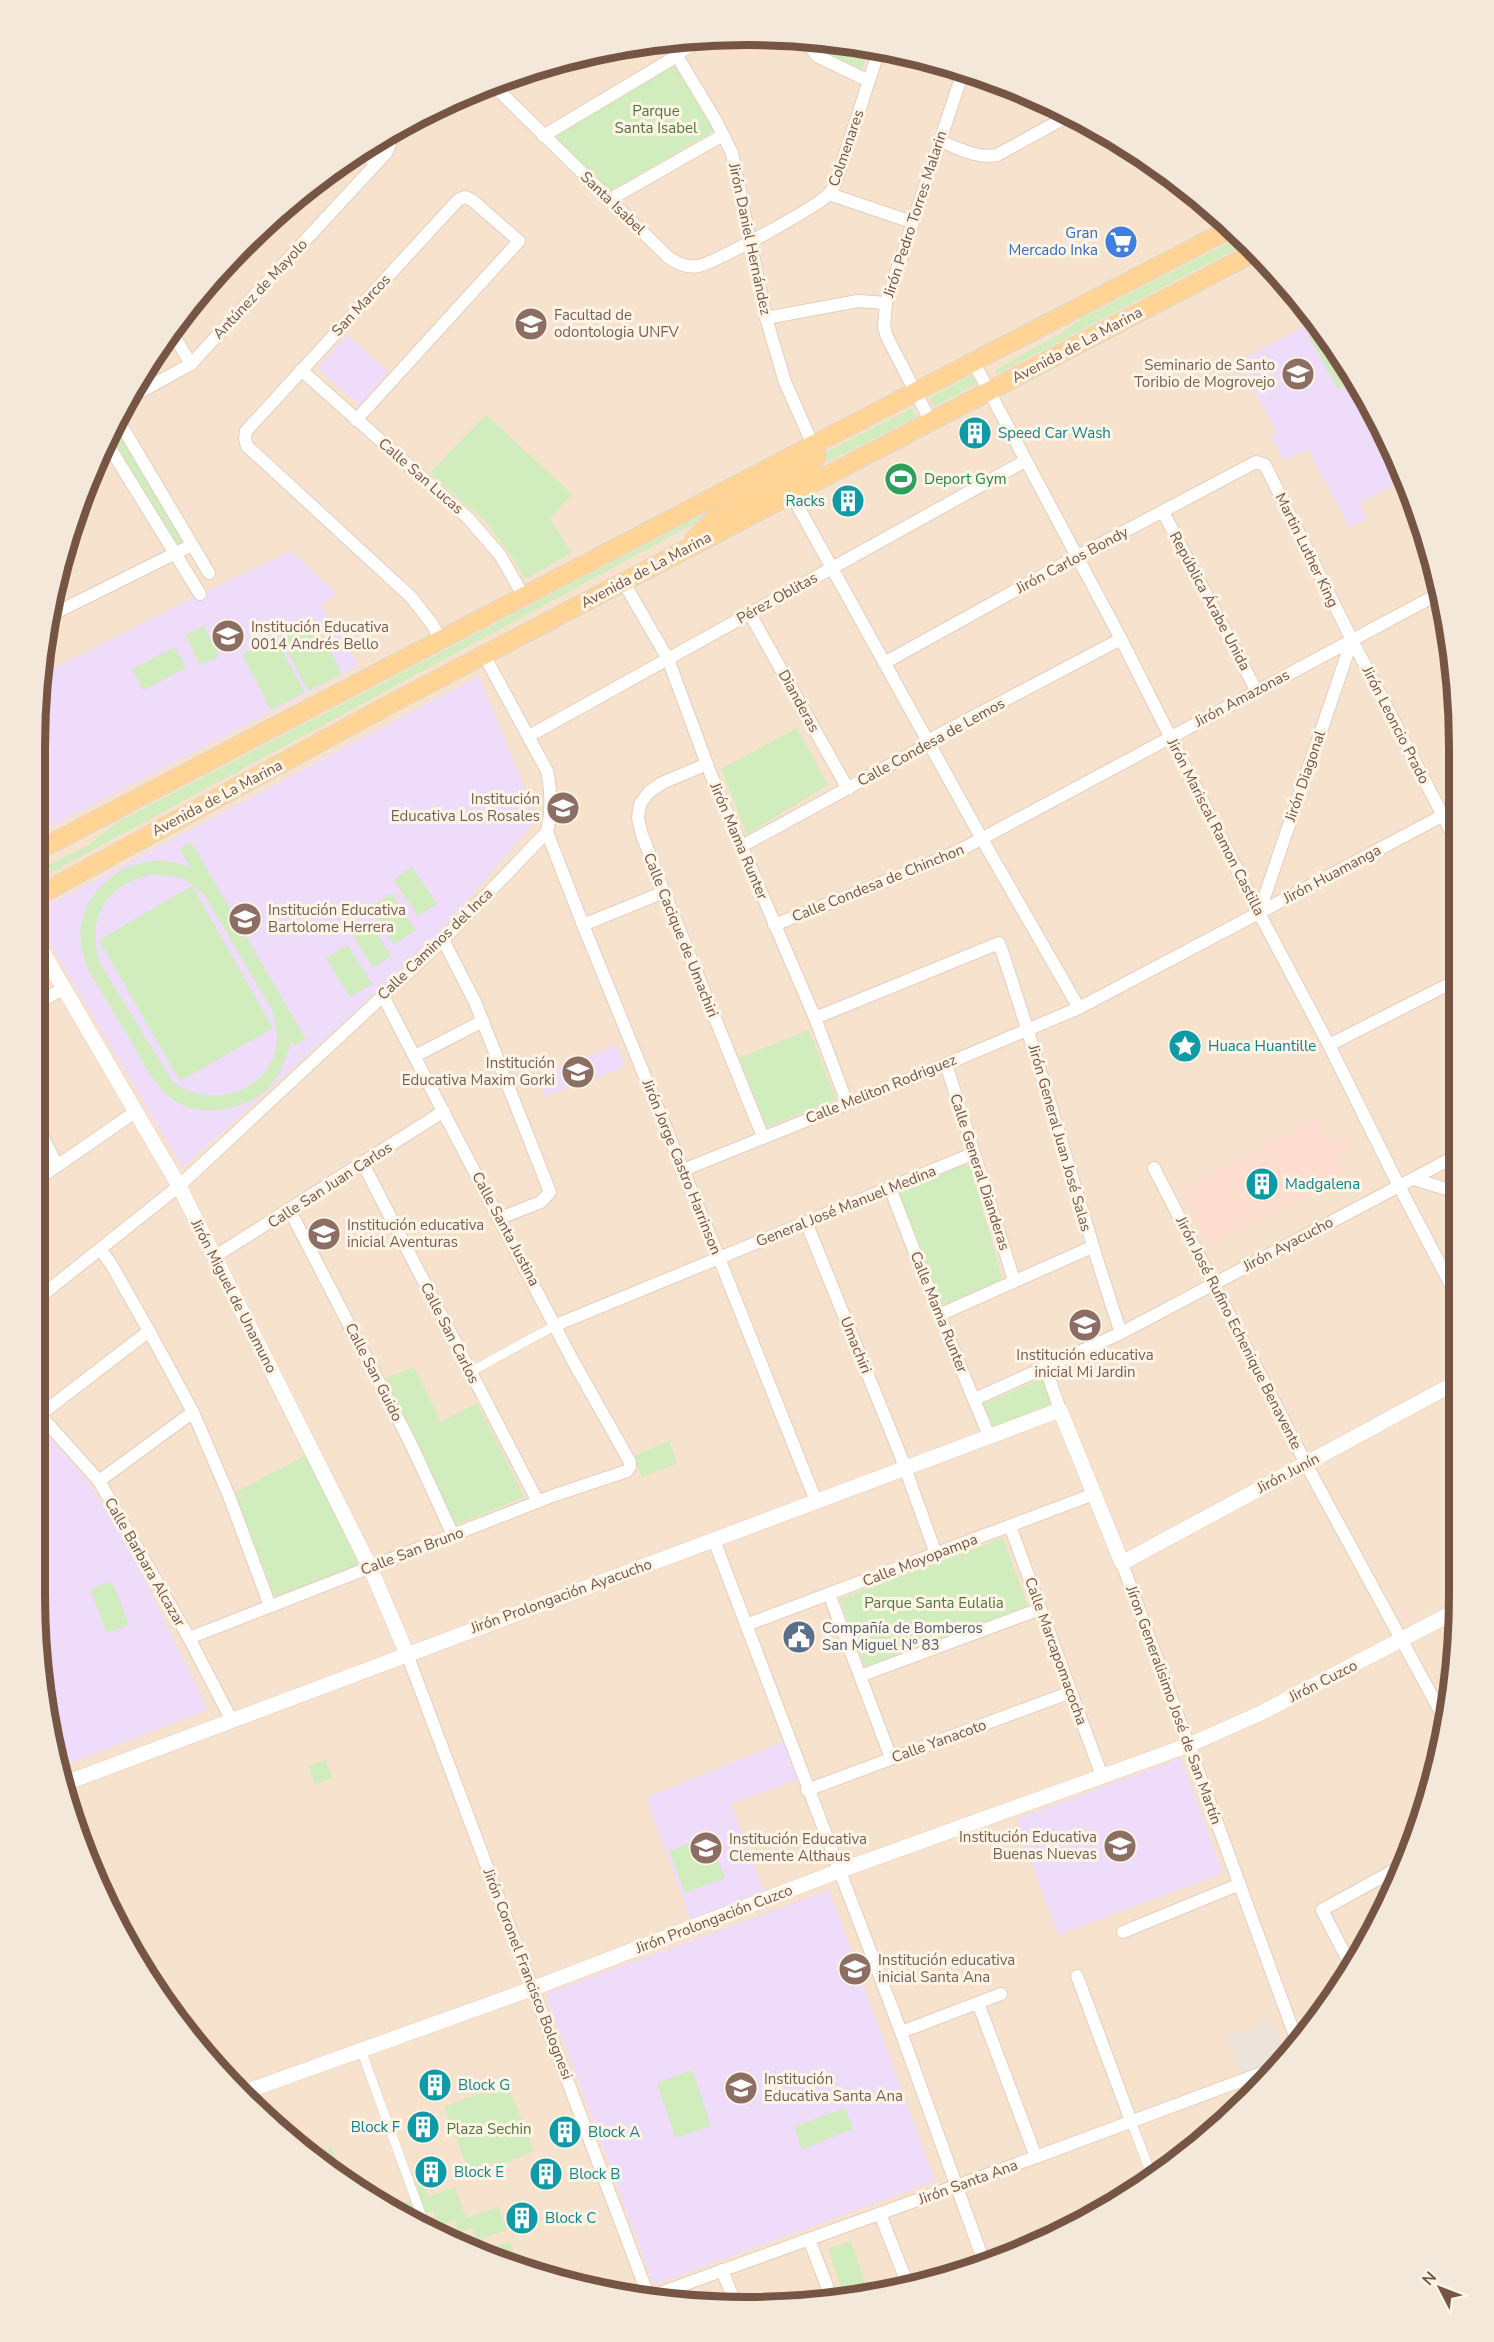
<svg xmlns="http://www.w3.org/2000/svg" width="1494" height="2342" font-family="'Nunito Sans',sans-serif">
  <rect width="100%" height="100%" fill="#fef1df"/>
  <!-- residential -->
  <path fill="#f6e2cd" d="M700,36L840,41L976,72L1103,130L1217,211L1312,313L1386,432L1435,563L1458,701L1453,1688L1405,1868L1364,1952L1283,2065L1143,2188L1020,2253L932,2283L840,2301L701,2306L518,2270L391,2212L314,2160L243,2099L155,1991L72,1824L41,1688V654L72,518L108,432L211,277L313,182L432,108L562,59Z"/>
  <!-- commercial -->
  <path fill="#ffded2" d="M1316,1118L1330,1145L1345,1138L1350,1148L1335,1155L1342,1169L1339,1171L1342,1177L1210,1247L1180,1189Z"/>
  <!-- industrial -->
  <path fill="#ece3db" d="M1272,2020L1287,2057L1241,2075L1226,2038Z"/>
  <!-- education -->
  <g fill="#eedcfa">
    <path d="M1316,319L1386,432L1404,480L1360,503L1367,519L1350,528L1308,449L1284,461L1271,436L1277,432L1239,362Z"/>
    <path d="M347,335L389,372L359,405L317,368Z"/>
    <path d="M291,551L337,594L322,606L359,666L41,832V675L200,594Z"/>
    <path d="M479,676L538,819L430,943L183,1168L41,929V909Z"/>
    <path d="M617,1045L625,1067L545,1097L537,1076Z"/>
    <path d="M41,1427L87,1480L128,1544L208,1710L68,1764L45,1705L41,1688Z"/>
    <path d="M790,1739L805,1777L731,1804L764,1891L692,1924L646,1798Z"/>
    <path d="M1181,1758L1223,1873L1058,1935L1016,1819Z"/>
    <path d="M829,1890L935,2181L654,2285L546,1994Z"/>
  </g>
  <!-- green -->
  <g fill="#d1ecbd" fill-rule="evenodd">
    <path d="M809,40L840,41L869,47L863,67L858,70L820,53Z"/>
    <path d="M675,64L714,131L610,191L554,137Z"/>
    <path d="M1240,237L1247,243L997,374L995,370L1065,331L1080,319Z"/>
    <path d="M1321,328L1354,380L1338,389L1308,335Z"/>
    <path d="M972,375L976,384L936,406L932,405L930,398Z"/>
    <path d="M912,408L916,417L828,462L823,454Z"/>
    <path d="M486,415L572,494L550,519L572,553L525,579L513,558L486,522L430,473Z"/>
    <path d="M115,422L183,539L182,544L176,547L106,437Z"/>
    <path d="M805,461L806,463L41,878V869L89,845L116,823Z"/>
    <path d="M313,617L342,674L308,691L279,634Z"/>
    <path d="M204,626L219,656L200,665L185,635Z"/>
    <path d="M275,637L304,692L271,710L242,654Z"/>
    <path d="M175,647L186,668L143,690L132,669Z"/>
    <path d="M797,728L828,785L747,834L721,769Z"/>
    <path d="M191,842L306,1039L295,1045L291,1041C283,1071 272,1095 240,1105C217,1112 194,1114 174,1100C155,1088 144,1064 133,1045C118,1019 102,993 86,966C83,953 79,939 81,925C88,888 121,862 158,861C168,860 180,864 190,867L180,849ZM154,874L183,878L204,894L272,1010C275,1022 279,1034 276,1047C268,1095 206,1110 172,1081L100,963C85,917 107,883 154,874Z"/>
    <path d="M412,867L437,904L418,916L394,880Z"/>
    <path d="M192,886L273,1028L180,1081L99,940Z"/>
    <path d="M392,893L416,930L394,944L370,907Z"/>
    <path d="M369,921L391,956L373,968L351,932Z"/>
    <path d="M348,945L372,984L350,997L326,958Z"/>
    <path d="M809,1030L836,1099L767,1127L739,1058Z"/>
    <path d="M964,1165L970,1166L1002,1277L999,1283L946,1305L940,1301L896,1198L898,1193Z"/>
    <path d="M414,1367L441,1422L477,1403L524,1497L456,1525L384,1379Z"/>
    <path d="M1042,1379L1053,1403L994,1429L983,1404Z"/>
    <path d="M669,1441L677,1463L642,1477L634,1456Z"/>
    <path d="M306,1455L359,1565L275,1597L235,1493Z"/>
    <path d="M1003,1538L1028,1606L865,1667L840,1599Z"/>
    <path d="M112,1581L129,1625L107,1633L90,1589Z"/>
    <path d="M326,1760L332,1778L315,1784L308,1766Z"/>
    <path d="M709,1836L725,1878L685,1893L669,1851Z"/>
    <path d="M692,2070L711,2126L676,2138L657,2083Z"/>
    <path d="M507,2083L534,2151L471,2176L444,2107Z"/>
    <path d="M845,2108L853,2129L802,2149L794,2127Z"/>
    <path d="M332,2147V2148L345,2182L309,2156Z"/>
    <path d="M420,2176L428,2197L455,2187L466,2218L498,2207L507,2230L477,2240L473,2228L459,2233L455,2220L438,2226L433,2211L426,2213L412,2179Z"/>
    <path d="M410,2200L420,2225L387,2209Z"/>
    <path d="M510,2241L519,2265L513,2267L481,2253Z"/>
    <path d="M851,2241L866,2285L843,2293L828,2249Z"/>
    <path d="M891,2280L895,2290L872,2295L869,2288Z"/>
  </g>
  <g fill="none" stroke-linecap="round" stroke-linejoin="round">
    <defs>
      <g id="pedestrian">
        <path d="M677,56L710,36"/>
        <path d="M470,1372L556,1325"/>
        <path d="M361,2050L426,2228"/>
        <path d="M1131,2121L1153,2179"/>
      </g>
      <g id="minor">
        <path d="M804,39L817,56L869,81"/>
        <path d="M668,41L716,121L732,153L766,318L785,382L813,445"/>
        <path d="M493,85L668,257C677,263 686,268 698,266C715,263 818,206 829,194C832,191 834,185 836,182L879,50"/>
        <path d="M543,136L677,56"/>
        <path d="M940,141C958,148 977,159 997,155L1070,115"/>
        <path d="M365,149L375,165"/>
        <path d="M829,194L912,222"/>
        <path d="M609,200L723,135"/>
        <path d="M766,318L858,301L886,303"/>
        <path d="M173,334L191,364"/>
        <path d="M974,363L1121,639L1259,913L1329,1045L1399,1186L1455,1293"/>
        <path d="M301,370L468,518L500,555L524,597"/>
        <path d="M131,397L191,364L387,152L390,144L388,135"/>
        <path d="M117,418L209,573"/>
        <path d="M356,420L519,241L472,200L465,197L458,200L246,431L245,439L247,446L411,597L432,624L441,641"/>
        <path d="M931,422L887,337L884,327L886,303L964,69"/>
        <path d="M105,440L200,594"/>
        <path d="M791,494L982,839L1079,1008"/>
        <path d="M1163,512L1256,690"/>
        <path d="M624,583L668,659L711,775L815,1018L847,1103"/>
        <path d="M750,614L848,789"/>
        <path d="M49,616L192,545"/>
        <path d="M884,663L1076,557L1256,462L1265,465L1352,640L1457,843"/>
        <path d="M529,736L1025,461"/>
        <path d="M707,764L662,783L649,792L640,804L638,818L642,835L664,892L763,1137"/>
        <path d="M547,832L583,925L719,1258L816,1501"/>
        <path d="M742,846L921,748L927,741L1121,639"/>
        <path d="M1259,913L1352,640"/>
        <path d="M583,925L664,892"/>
        <path d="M774,925L924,866L966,847L1440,593"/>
        <path d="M443,940L475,1002L550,1192L541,1202L500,1218"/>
        <path d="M41,1001L64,988"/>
        <path d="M815,1018L999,943C1044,1072 1077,1204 1121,1333"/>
        <path d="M1329,1045L1457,980"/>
        <path d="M415,1056L483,1021"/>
        <path d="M946,1064L1014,1280"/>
        <path d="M41,1134L57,1165"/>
        <path d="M363,1164L538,1502"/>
        <path d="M1154,1168L1306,1464L1445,1720"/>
        <path d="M683,1170L946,1064L1079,1008L1457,808"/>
        <path d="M41,1177L135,1112"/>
        <path d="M1414,1179L1456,1192"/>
        <path d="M890,1188L939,1315L989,1436"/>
        <path d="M290,1211L410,1442L453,1535"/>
        <path d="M806,1222L900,1454L936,1554"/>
        <path d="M100,1249L111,1264L149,1331L193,1412L229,1496L270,1606"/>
        <path d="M214,1257L444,1111"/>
        <path d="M41,1296L179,1186L443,940L547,832C552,811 552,793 547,771L484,655"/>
        <path d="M939,1315L1092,1247"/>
        <path d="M556,1325L972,1154"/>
        <path d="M1046,1369L1060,1410"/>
        <path d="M975,1399L1121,1333L1456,1156"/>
        <path d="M41,1414L149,1331"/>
        <path d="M41,1416L99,1481L189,1638L231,1719"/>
        <path d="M99,1481L193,1412"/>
        <path d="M1010,1526L1102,1776"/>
        <path d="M714,1540L901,2032L985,2265"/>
        <path d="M1122,1563L1298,2044"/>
        <path d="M829,1594L891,1758"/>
        <path d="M746,1625L1094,1494"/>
        <path d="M189,1638L555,1495L627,1471L630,1467V1462L573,1361L383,996"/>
        <path d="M407,1654L648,2295"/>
        <path d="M860,1676L1040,1609"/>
        <path d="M61,1776L96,1871"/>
        <path d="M807,1790L1071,1692"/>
        <path d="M1123,1932L1240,1884"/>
        <path d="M1352,1968L1322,1910L1407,1863"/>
        <path d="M1077,1976L1131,2121"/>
        <path d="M978,2003L1036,2157"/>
        <path d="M901,2032L1001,1994"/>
        <path d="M880,2214L909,2288"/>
        <path d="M809,2239L833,2302"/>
        <path d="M722,2270L736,2305"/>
        <path d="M652,2296L1036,2157L1283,2065"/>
      </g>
      <g id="tertiary">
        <path d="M41,949L179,1186L370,1567L407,1654"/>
        <path d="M63,1784L1060,1410L1122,1563L1455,1383"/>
        <path d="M239,2094L534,1988L839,1871L1189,1745L1263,1712L1454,1612"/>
      </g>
      <g id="primary">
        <path d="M694,540L716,517L811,466L817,456L813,445"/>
        <path d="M41,849L813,445L1232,228"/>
        <path d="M41,894L396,701L1255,252"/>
      </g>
    </defs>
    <!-- pedestrian casing -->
    <use href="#pedestrian" stroke="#e4cebe" stroke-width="10"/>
    <!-- minor casing -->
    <use href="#minor" stroke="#e4cebe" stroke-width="14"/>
    <!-- tertiary casing -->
    <use href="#tertiary" stroke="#e4cebe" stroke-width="16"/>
    <!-- primary casing -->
    <use href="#primary" stroke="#ded6d2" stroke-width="20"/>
    <!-- pedestrian -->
    <use href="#pedestrian" stroke="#fff" stroke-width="9"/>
    <!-- minor -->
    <use href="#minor" stroke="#fff" stroke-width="12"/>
    <!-- tertiary -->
    <use href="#tertiary" stroke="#fff" stroke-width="15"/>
    <!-- primary -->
    <use href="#primary" stroke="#ffd495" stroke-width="18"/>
  </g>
  <!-- icons -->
  <defs>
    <symbol id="supermarket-disc" viewBox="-11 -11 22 22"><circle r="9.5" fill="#3f7fe0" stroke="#fff5e7"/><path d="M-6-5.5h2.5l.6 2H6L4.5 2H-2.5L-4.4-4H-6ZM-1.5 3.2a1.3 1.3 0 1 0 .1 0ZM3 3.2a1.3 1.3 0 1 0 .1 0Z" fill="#fff"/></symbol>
    <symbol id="university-disc" viewBox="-11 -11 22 22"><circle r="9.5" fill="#8d6e63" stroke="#fff5e7"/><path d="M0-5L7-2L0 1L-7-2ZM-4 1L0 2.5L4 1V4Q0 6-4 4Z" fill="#fff"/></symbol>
    <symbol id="building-disc" viewBox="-11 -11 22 22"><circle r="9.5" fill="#0f9aa8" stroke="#fff5e7"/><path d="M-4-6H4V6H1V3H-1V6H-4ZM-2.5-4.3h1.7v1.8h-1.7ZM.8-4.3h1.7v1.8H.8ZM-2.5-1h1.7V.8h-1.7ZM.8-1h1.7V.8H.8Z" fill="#fff"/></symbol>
    <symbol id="stadium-disc" viewBox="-11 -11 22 22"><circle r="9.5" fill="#2e9e5b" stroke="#fff5e7"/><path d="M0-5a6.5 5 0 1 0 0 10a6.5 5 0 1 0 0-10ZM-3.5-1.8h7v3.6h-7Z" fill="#fff"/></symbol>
    <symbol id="school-disc" viewBox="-11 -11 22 22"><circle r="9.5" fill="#8d6e63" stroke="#fff5e7"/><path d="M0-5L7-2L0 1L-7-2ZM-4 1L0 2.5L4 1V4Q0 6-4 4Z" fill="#fff"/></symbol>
    <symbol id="sight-disc" viewBox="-11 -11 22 22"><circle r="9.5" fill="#0f9aa8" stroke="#fff5e7"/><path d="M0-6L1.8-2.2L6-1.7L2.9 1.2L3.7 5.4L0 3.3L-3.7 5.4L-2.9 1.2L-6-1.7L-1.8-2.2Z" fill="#fff"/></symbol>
    <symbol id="civic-disc" viewBox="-11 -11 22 22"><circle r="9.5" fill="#5c6f8a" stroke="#fff5e7"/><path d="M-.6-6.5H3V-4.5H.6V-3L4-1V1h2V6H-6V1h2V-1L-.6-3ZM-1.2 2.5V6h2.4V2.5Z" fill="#fff"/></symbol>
  </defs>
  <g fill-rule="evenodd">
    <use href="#supermarket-disc" x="1102" y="223" width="38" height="38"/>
    <use href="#university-disc" x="512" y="305" width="38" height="38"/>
    <use href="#university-disc" x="1279" y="355" width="38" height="38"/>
    <use href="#building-disc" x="956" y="414" width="38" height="38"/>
    <use href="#stadium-disc" x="882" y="460" width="38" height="38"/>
    <use href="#building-disc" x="829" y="482" width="38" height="38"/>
    <use href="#school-disc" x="209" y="617" width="38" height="38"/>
    <use href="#school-disc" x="544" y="789" width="38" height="38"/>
    <use href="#school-disc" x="226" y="900" width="38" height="38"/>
    <use href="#sight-disc" x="1166" y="1027" width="38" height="38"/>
    <use href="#school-disc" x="559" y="1053" width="38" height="38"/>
    <use href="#building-disc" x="1243" y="1165" width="38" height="38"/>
    <use href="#school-disc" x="305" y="1215" width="38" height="38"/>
    <use href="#school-disc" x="1066" y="1306" width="38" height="38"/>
    <use href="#civic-disc" x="780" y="1618" width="38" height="38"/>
    <use href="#school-disc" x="1101" y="1827" width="38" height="38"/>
    <use href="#school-disc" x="687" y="1829" width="38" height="38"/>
    <use href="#school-disc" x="836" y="1950" width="38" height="38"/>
    <use href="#building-disc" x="416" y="2066" width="38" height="38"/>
    <use href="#school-disc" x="722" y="2069" width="38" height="38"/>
    <use href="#building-disc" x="404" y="2108" width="38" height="38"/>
    <use href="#building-disc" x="546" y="2113" width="38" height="38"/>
    <use href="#building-disc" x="412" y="2153" width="38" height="38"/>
    <use href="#building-disc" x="527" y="2155" width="38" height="38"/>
    <use href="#building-disc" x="503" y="2199" width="38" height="38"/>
  </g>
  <g text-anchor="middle" stroke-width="6" stroke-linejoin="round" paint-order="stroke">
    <!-- park labels -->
    <g font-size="15" fill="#4d773a" stroke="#fff5e7">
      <text x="656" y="116">Parque<tspan x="656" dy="17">Santa Isabel</tspan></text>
      <text x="934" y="1608">Parque Santa Eulalia</text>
      <text x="489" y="2134">Plaza Sechin</text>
    </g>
    <!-- street labels -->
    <g font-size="15" fill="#765545" stroke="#fff5e7">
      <text transform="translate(846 148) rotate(-71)" y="5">Colmenares</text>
      <text transform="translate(613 203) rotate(44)" y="5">Santa Isabel</text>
      <text transform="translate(915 214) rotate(-72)" y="5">Jirón Pedro Torres Malarin</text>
      <text transform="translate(750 239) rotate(78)" y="5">Jirón Daniel Hernández</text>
      <text transform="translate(260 289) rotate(-47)" y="5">Antúnez de Mayolo</text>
      <text transform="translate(361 305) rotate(-47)" y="5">San Marcos</text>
      <text transform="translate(1077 345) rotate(-28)" y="5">Avenida de La Marina</text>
      <text transform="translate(421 476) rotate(41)" y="5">Calle San Lucas</text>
      <text transform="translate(1307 550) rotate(64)" y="5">Martin Luther King</text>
      <text transform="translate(1072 560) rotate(-28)" y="5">Jirón Carlos Bondy</text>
      <text transform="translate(646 570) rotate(-28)" y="5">Avenida de La Marina</text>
      <text transform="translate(777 598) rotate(-29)" y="5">Pérez Oblitas</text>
      <text transform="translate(1210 601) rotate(62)" y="5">República Árabe Unida</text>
      <text transform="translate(1242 698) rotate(-28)" y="5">Jirón Amazonas</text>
      <text transform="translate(799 701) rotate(61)" y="5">Dianderas</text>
      <text transform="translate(1396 725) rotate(63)" y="5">Jirón Leoncio Prado</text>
      <text transform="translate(931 742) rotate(-29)" y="5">Calle Condesa de Lemos</text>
      <text transform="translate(1305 776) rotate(-71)" y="5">Jirón Diagonal</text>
      <text transform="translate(217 798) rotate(-28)" y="5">Avenida de La Marina</text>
      <text transform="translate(1216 827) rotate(63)" y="5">Jirón Mariscal Ramon Castilla</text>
      <text transform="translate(739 841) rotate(67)" y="5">Jirón Mama Runter</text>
      <text transform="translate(1332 874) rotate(-28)" y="5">Jirón Huamanga</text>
      <text transform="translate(878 883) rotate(-22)" y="5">Calle Condesa de Chinchon</text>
      <text transform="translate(681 935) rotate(68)" y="5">Calle Cacique de Umachiri</text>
      <text transform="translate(435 944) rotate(-44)" y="5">Calle Caminos del Inca</text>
      <text transform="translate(881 1089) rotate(-22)" y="5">Calle Meliton Rodriguez</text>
      <text transform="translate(1060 1138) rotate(74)" y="5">Jirón General Juan José Salas</text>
      <text transform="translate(682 1167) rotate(68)" y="5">Jirón Jorge Castro Harrinson</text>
      <text transform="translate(980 1172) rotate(72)" y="5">Calle General Dianderas</text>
      <text transform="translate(330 1185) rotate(-33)" y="5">Calle San Juan Carlos</text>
      <text transform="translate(846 1206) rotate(-22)" y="5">General José Manuel Medina</text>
      <text transform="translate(506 1229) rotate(62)" y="5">Calle Santa Justina</text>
      <text transform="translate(1288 1244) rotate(-28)" y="5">Jirón Ayacucho</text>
      <text transform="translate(234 1296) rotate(63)" y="5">Jirón Miguel de Unamuno</text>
      <text transform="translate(939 1312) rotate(68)" y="5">Calle Mama Runter</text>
      <text transform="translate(450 1333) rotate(63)" y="5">Calle San Carlos</text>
      <text transform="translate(1239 1333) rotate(63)" y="5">Jirón José Rufino Echenique Benavente</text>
      <text transform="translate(856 1345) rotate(68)" y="5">Umachiri</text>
      <text transform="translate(374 1372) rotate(63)" y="5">Calle San Guido</text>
      <text transform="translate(1288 1473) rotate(-28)" y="5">Jirón Junín</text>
      <text transform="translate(412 1551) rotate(-21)" y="5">Calle San Bruno</text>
      <text transform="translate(920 1560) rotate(-21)" y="5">Calle Moyopampa</text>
      <text transform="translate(145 1562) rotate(60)" y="5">Calle Barbara Alcazar</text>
      <text transform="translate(561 1596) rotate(-20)" y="5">Jirón Prolongación Ayacucho</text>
      <text transform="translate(1056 1651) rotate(70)" y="5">Calle Marcapomacocha</text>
      <text transform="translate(1323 1681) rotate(-27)" y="5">Jirón Cuzco</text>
      <text transform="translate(1174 1705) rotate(70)" y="5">Jíron Generalisimo José de San Martín</text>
      <text transform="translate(939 1741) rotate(-20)" y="5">Calle Yanacoto</text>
      <text transform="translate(714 1919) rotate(-21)" y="5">Jirón Prolongación Cuzco</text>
      <text transform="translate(528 1974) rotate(69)" y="5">Jirón Coronel Francisco Bolognesi</text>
      <text transform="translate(968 2182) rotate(-20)" y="5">Jirón Santa Ana</text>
    </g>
    <!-- shop labels -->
    <g font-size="15" fill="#366cbe" stroke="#fff5e7" text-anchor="end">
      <text x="1098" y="238">Gran<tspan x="1098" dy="17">Mercado Inka</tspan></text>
    </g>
    <!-- education labels -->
    <g font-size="15" fill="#785e54" stroke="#fff5e7" text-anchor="start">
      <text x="554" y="320">Facultad de<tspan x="554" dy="17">odontologia UNFV</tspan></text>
      <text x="1275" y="370" text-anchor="end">Seminario de Santo<tspan x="1275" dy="17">Toribio de Mogrovejo</tspan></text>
      <text x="251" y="632">Institución Educativa<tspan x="251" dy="17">0014 Andrés Bello</tspan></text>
      <text x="540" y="804" text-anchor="end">Institución<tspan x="540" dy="17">Educativa Los Rosales</tspan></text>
      <text x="268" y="915">Institución Educativa<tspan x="268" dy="17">Bartolome Herrera</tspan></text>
      <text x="555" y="1068" text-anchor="end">Institución<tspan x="555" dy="17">Educativa Maxim Gorki</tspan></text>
      <text x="347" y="1230">Institución educativa<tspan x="347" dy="17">inicial Aventuras</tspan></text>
      <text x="1085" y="1360" text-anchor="middle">Institución educativa<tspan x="1085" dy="17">inicial Mi Jardin</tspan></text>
      <text x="1097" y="1842" text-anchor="end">Institución Educativa<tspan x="1097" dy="17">Buenas Nuevas</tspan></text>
      <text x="729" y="1844">Institución Educativa<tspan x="729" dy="17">Clemente Althaus</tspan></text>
      <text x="878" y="1965">Institución educativa<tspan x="878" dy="17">inicial Santa Ana</tspan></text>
      <text x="764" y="2084">Institución<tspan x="764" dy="17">Educativa Santa Ana</tspan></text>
    </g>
    <!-- culture labels -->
    <g font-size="15" fill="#0d838f" stroke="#fff5e7" text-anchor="start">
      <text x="998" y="438">Speed Car Wash</text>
      <text x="825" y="506" text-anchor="end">Racks</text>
      <text x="1208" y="1051">Huaca Huantille</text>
      <text x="1285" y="1189">Madgalena</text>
      <text x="458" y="2090">Block G</text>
      <text x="400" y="2132" text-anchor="end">Block F</text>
      <text x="588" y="2137">Block A</text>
      <text x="454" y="2177">Block E</text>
      <text x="569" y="2179">Block B</text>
      <text x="545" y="2223">Block C</text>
    </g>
    <!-- leisure labels -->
    <g font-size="15" fill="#27864d" stroke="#fff5e7" text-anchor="start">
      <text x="924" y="484">Deport Gym</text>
    </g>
    <!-- service labels -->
    <g font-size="15" fill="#4e5e75" stroke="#fff5e7" text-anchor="start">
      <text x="822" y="1633">Compañía de Bomberos<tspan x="822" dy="17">San Miguel Nº 83</tspan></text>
    </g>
  </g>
  <!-- crop -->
  <path d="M0 0H1494V2342H0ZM747 45H747A702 702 0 0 1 1449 747V1595A702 702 0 0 1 747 2297H747A702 702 0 0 1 45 1595V747A702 702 0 0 1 747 45Z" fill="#f4e8da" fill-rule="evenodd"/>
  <path fill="none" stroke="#765545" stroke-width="8" d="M747 45H747A702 702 0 0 1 1449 747V1595A702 702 0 0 1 747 2297H747A702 702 0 0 1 45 1595V747A702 702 0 0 1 747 45Z"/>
  <!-- north arrow -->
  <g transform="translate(1440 2288) rotate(312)" stroke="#fff5e7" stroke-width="4.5" paint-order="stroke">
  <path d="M0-4.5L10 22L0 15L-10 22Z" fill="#765545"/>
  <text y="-9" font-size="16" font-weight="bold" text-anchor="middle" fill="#765545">N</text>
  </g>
</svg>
